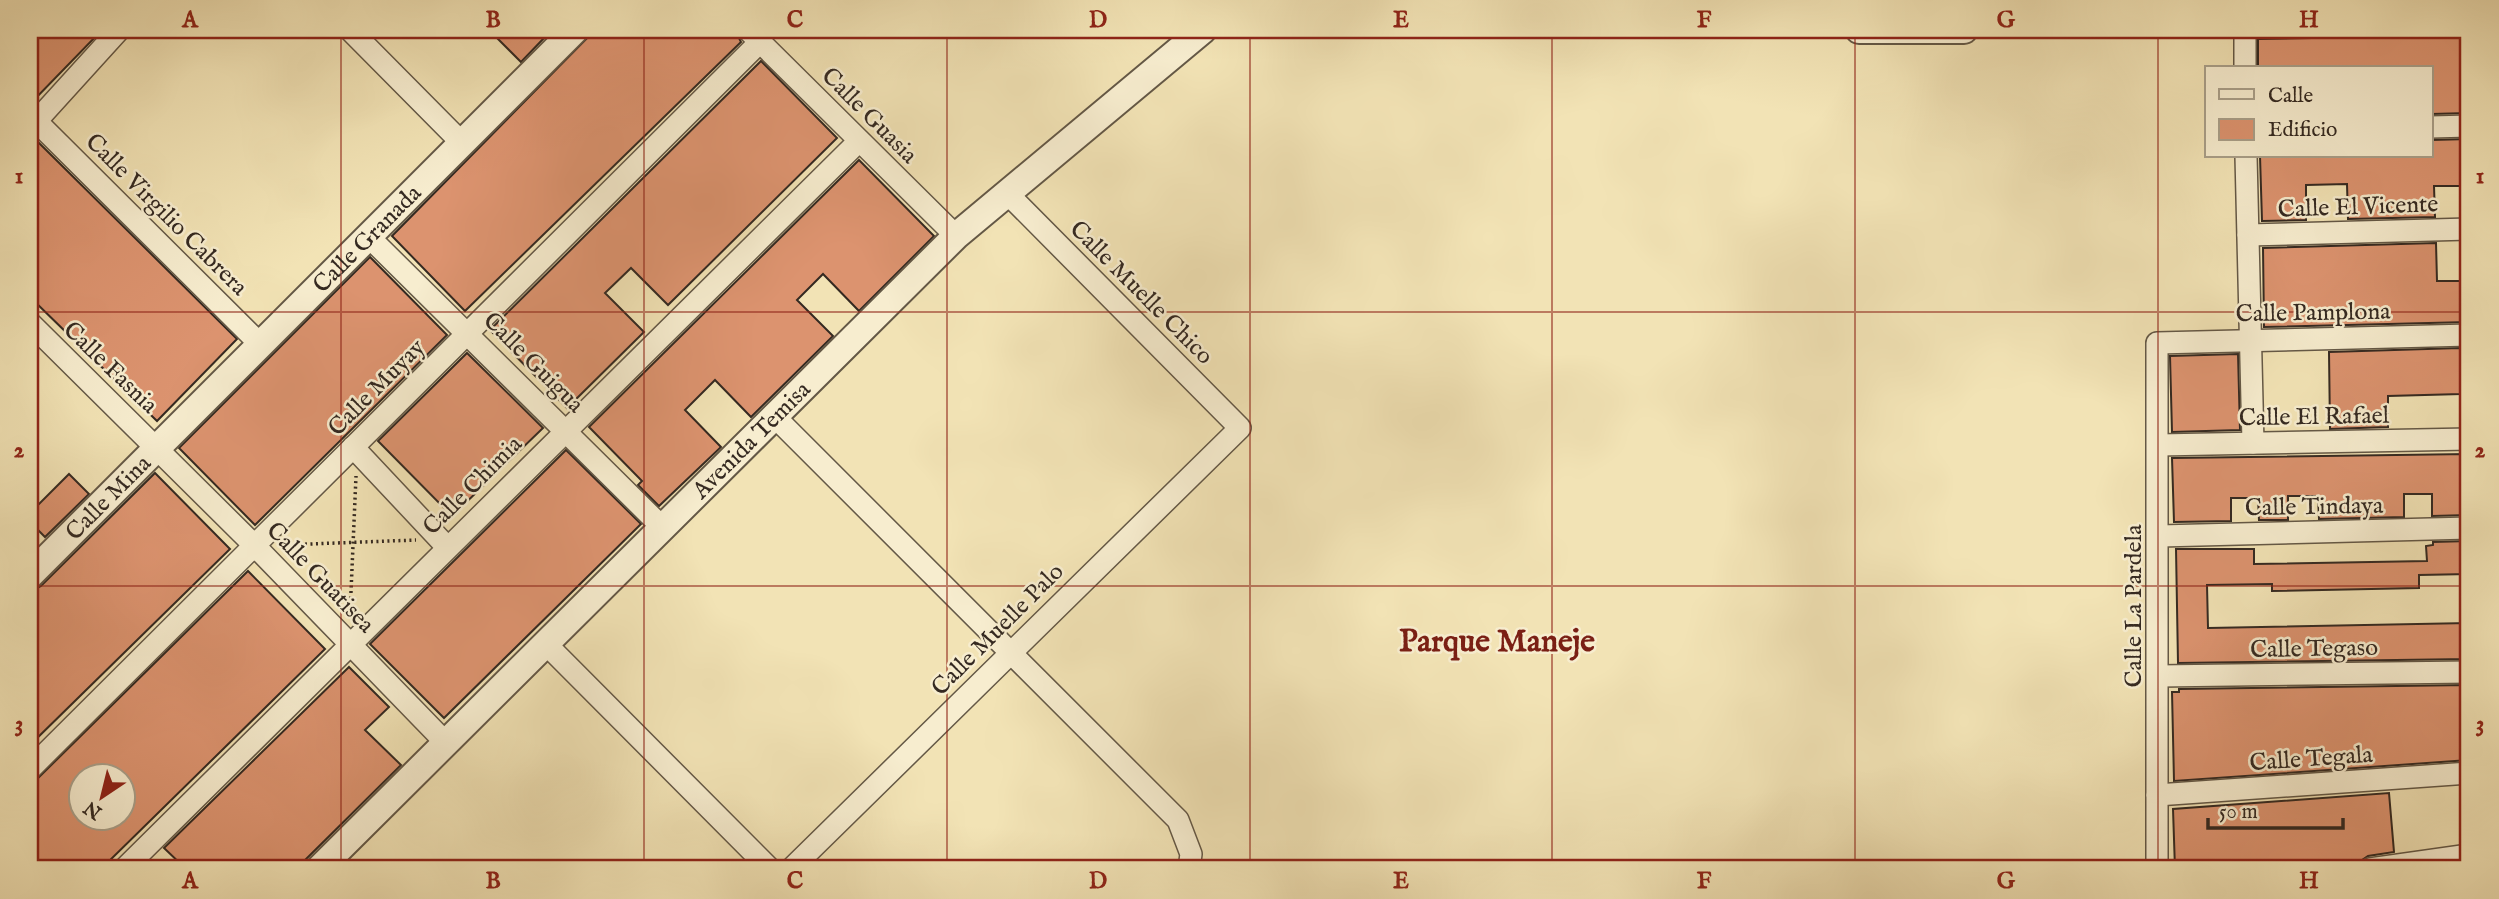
<svg xmlns="http://www.w3.org/2000/svg" width="2499" height="899" font-family="'IM FELL English',serif">
  <rect width="100%" height="100%" fill="#f2e3b5"/>
  <filter id="stains"><feTurbulence type="fractalNoise" baseFrequency=".00286" numOctaves="4"/><feColorMatrix values="0 0 0 0 .2 0 0 0 0 .09 0 0 0 0 .02 0 0 0 .5 -.17"/></filter>
  <radialGradient id="worn" r=".72"><stop offset=".6" stop-color="#630" stop-opacity="0"/><stop offset="1" stop-color="#630" stop-opacity=".3"/></radialGradient>
  <!-- building -->
  <g fill="#dc936f" stroke="#342921" stroke-width="2" fill-rule="evenodd">
    <path d="M30,30H102L30,104Z"/>
    <path d="M489,30H538L545,37L521,62Z"/>
    <path d="M595,30H735L741,42L465,311L392,236Z"/>
    <path d="M2469,35V113L2431,114V68H2258V39Z"/>
    <path d="M761,61L837,138L668,305L631,268L605,293L644,332L567,408L490,330Z"/>
    <path d="M2469,139V186H2434L2435,217L2348,219L2347,184L2306,185V220L2262,221L2260,156H2431V140Z"/>
    <path d="M38,142L237,339L157,421L30,297V150Z"/>
    <path d="M859,160L934,236L859,311L823,274L797,300L833,336L751,417L715,380L685,410L721,447L659,506L638,485L642,481L589,427Z"/>
    <path d="M2436,243L2437,281H2469V322L2264,327L2263,248Z"/>
    <path d="M370,257L447,335L255,525L179,448Z"/>
    <path d="M2460,348L2461,394L2388,396V427L2330,429L2329,352Z"/>
    <path d="M467,353L543,428L452,516L378,441Z"/>
    <path d="M2238,354L2240,430L2172,432L2170,356Z"/>
    <path d="M566,450L641,524L444,718L370,644Z"/>
    <path d="M2469,454V515L2432,516V494H2404V517L2319,519L2318,496H2288V520H2259L2258,498H2231V521L2174,522L2172,458Z"/>
    <path d="M155,473L230,549L30,745V592L41,586Z"/>
    <path d="M69,474L89,494L45,537L39,531L30,540V513Z"/>
    <path d="M2469,541V574L2419,575V588L2272,591V584L2207,585L2208,628L2469,623V659L2178,663L2176,549H2254V564L2427,561L2426,546L2433,545V542Z"/>
    <path d="M248,571L325,649L101,869H30V786ZM80,776H122V818H80Z"/>
    <path d="M349,667L389,707L365,730L401,765L296,869H186L164,848Z"/>
    <path d="M2469,685V760L2174,781L2172,692H2179V689Z"/>
    <path d="M2389,793L2394,852L2368,856L2359,862L2296,869H2175L2173,809Z"/>
  </g>
  <g fill="none" stroke-linecap="round" stroke-linejoin="round">
    <defs>
      <g id="minor">
        <path d="M350,30L462,143"/>
        <path d="M748,30L956,236"/>
        <path d="M2245,30V68"/>
        <path d="M36,121L261,345"/>
        <path d="M2431,127L2469,126"/>
        <path d="M30,128L119,30"/>
        <path d="M2246,156L2253,443"/>
        <path d="M2248,235L2469,229"/>
        <path d="M368,236L662,527"/>
        <path d="M30,323L254,545L447,744"/>
        <path d="M773,415L1178,820L1191,854L1189,869"/>
        <path d="M2159,445L2469,439"/>
        <path d="M353,447L447,547"/>
        <path d="M2160,536L2469,528"/>
        <path d="M545,643L770,869"/>
        <path d="M2159,676L2469,672"/>
        <path d="M30,769L760,42"/>
        <path d="M2157,795L2469,773"/>
        <path d="M124,869L859,141"/>
        <path d="M791,869L1240,428L1007,193"/>
        <path d="M2157,869V343L2469,335"/>
        <path d="M2370,869L2469,855"/>
      </g>
      <g id="tertiary">
        <path d="M1859,30H1964"/>
        <path id="s1" d="M30,575L575,30"/>
        <path id="s2" d="M319,869L956,236L1203,30"/>
      </g>
    </defs>
    <!-- minor casing -->
    <use href="#minor" stroke="#645846" stroke-width="24"/>
    <!-- tertiary casing -->
    <use href="#tertiary" stroke="#645846" stroke-width="30"/>
    <!-- path -->
    <g stroke="#342921" stroke-width="3.5" stroke-dasharray="2 3.5" stroke-linecap="butt">
      <path d="M283,545L416,540"/>
      <path d="M350,615L356,476"/>
    </g>
    <!-- minor -->
    <use href="#minor" stroke="#f7edcf" stroke-width="21"/>
    <!-- tertiary -->
    <use href="#tertiary" stroke="#f7edcf" stroke-width="26"/>
  </g>
  <!-- grid -->
  <path fill="none" stroke="#8f2418" stroke-width="2" stroke-opacity="0.55" d="M341,30V869M644,30V869M947,30V869M1250,30V869M1552,30V869M1855,30V869M2158,30V869M30,312H2469M30,586H2469"/>
  <g text-anchor="middle" stroke-width="5" stroke-linejoin="round" paint-order="stroke">
    <!-- street labels -->
    <g font-size="24" fill="#342921" stroke="#f7edcf">
      <text transform="translate(870 115) rotate(45)" y="8">Calle Guasia</text>
      <text transform="translate(2358 206) rotate(-2)" y="8">Calle El Vicente</text>
      <text transform="translate(167 214) rotate(45)" y="8">Calle Virgilio Cabrera</text>
      <text dy="8" stroke="none"><textPath href="#s1" startOffset="476">Calle Granada</textPath></text>
      <text transform="translate(1142 292) rotate(45)" y="8">Calle Muelle Chico</text>
      <text transform="translate(2313 312) rotate(-1)" y="8">Calle Pamplona</text>
      <text transform="translate(534 362) rotate(45)" y="8">Calle Guigua</text>
      <text transform="translate(111 367) rotate(44)" y="8">Calle Fasnia</text>
      <text transform="translate(376 387) rotate(-45)" y="8">Calle Muyay</text>
      <text transform="translate(2314 416) rotate(-1)" y="8">Calle El Rafael</text>
      <text dy="8" stroke="none"><textPath href="#s2" startOffset="609">Avenida Temisa</textPath></text>
      <text transform="translate(472 485) rotate(-45)" y="8">Calle Chimia</text>
      <text dy="8" stroke="none"><textPath href="#s1" startOffset="110">Calle Mina</textPath></text>
      <text transform="translate(2314 506) rotate(-1)" y="8">Calle Tindaya</text>
      <text transform="translate(321 577) rotate(46)" y="8">Calle Guatisea</text>
      <text transform="translate(2133 606) rotate(-90)" y="8">Calle La Pardela</text>
      <text transform="translate(997 629) rotate(-45)" y="8">Calle Muelle Palo</text>
      <text transform="translate(2314 648) rotate(-1)" y="8">Calle Tegaso</text>
      <text transform="translate(2311 758) rotate(-4)" y="8">Calle Tegala</text>
    </g>
    <!-- district labels -->
    <g font-size="32" font-weight="bold" fill="#7a1f14" stroke="#f7edcf">
      <text x="1497" y="651">Parque Maneje</text>
    </g>
  </g>
  <!-- margin -->
  <rect width="2499" height="899" fill="none" stroke="#f2e3b5" stroke-width="77"/>
  <!-- legend -->
  <rect x="2205" y="66" width="228" height="91" fill="#f7edcf" stroke="#a99f89" stroke-width="2"/>
  <rect x="2219" y="89" width="35" height="10" fill="#f7edcf" stroke="#a99f89" stroke-width="2"/>
  <text x="2268" y="102" font-size="21" fill="#342921">Calle</text>
  <rect x="2219" y="119" width="35" height="21" fill="#dc936f" stroke="#a99f89" stroke-width="2"/>
  <text x="2268" y="136" font-size="21" fill="#342921">Edificio</text>
  <!-- north arrow -->
  <g transform="translate(102 797) rotate(215)"><circle r="33" fill="#f7edcf" stroke="#a99f89" stroke-width="2"/>
  <path d="M0-5L12 26L0 18L-12 26Z" fill="#8f2418"/>
  <text y="-10" font-size="19" font-weight="bold" text-anchor="middle" fill="#342921">N</text>
  </g>
  <!-- scale -->
  <path d="M2208 818v10h135v-10" fill="none" stroke="#342921" stroke-width="3.5"/>
  <text x="2219" y="818" font-size="21" fill="#342921" stroke="#f7edcf" stroke-width="5" paint-order="stroke">50 m</text>
  <rect x="38" y="38" width="2422" height="822" fill="none" stroke="#8f2418" stroke-width="2.5"/>
  <g font-size="23" text-anchor="middle" font-weight="bold" fill="#8f2418">
    <text x="190" y="27">A</text>
    <text x="493" y="27">B</text>
    <text x="795" y="27">C</text>
    <text x="1098" y="27">D</text>
    <text x="1401" y="27">E</text>
    <text x="1704" y="27">F</text>
    <text x="2006" y="27">G</text>
    <text x="2309" y="27">H</text>
    <text x="19" y="183">1</text>
    <text x="2480" y="183">1</text>
    <text x="19" y="457">2</text>
    <text x="2480" y="457">2</text>
    <text x="19" y="731">3</text>
    <text x="2480" y="731">3</text>
    <text x="190" y="888">A</text>
    <text x="493" y="888">B</text>
    <text x="795" y="888">C</text>
    <text x="1098" y="888">D</text>
    <text x="1401" y="888">E</text>
    <text x="1704" y="888">F</text>
    <text x="2006" y="888">G</text>
    <text x="2309" y="888">H</text>
  </g>
  <rect width="100%" height="100%" filter="url(#stains)"/>
  <rect width="100%" height="100%" fill="url(#worn)"/>
</svg>
